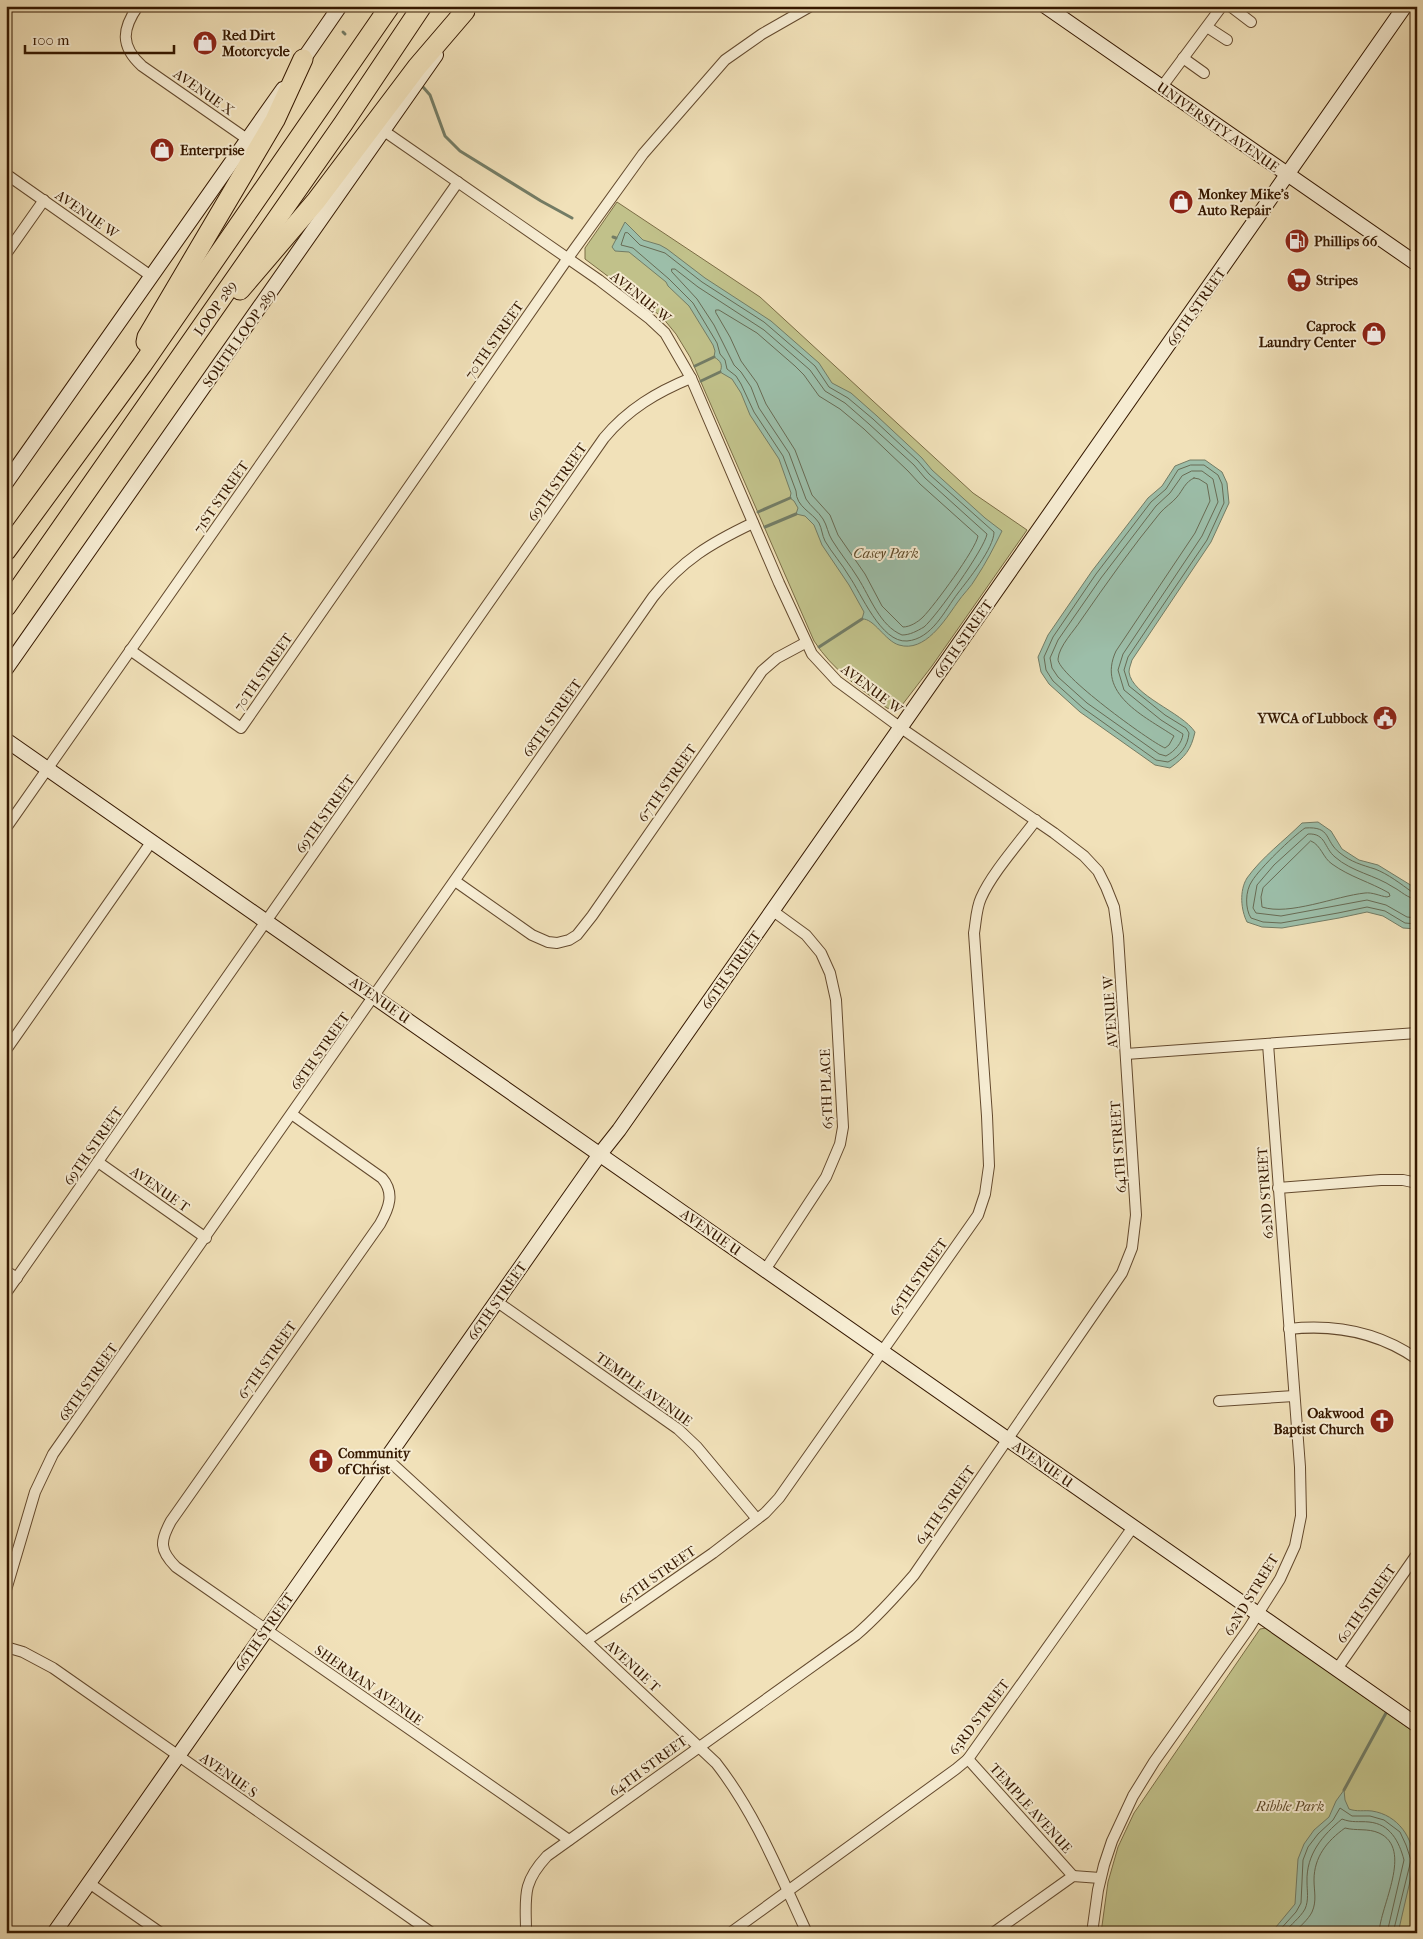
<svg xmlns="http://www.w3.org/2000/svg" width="1423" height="1939" font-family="'IM FELL French Canon',serif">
  <rect width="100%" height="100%" fill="#f1e1b9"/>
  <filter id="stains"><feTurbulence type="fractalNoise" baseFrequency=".004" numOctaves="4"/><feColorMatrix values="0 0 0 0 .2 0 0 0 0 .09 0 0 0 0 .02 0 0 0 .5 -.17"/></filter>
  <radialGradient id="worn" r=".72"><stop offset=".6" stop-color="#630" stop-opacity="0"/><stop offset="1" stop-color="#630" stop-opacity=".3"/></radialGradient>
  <!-- green -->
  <g fill="#c1c18a" stroke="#7b6c45">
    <path d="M617,202L760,297L973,493L1027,530L932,666L899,709L894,710L887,708C859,688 833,670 814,641L690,357L676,334L662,317L585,259V248Z"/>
    <path d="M1266,1628L1417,1734V1933H1101L1108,1882L1118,1847L1134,1813L1260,1629Z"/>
  </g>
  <!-- water -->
  <g fill="#9cbea9" stroke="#737c65">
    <path d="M625,222L643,240L660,245L667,249L705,278L771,321L819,363L832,383L851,393L877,416L922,458L932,470L985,518L1002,531C994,547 986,563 976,578C971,587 963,594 957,603C945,620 925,653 899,645C885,641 874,618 862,619L864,612L849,585L822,545L814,525L805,516L796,514L798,508L794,501L790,498L791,493L779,459L750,415L741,393L732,379L720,372C723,365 721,361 714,357L715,351L713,345L689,306L668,286L666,282L629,252L615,251L612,247Z"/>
    <path d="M1190,460H1205L1222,472L1227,483L1229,503L1211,542L1132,660C1131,664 1129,668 1129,672C1132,696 1182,712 1195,732C1191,750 1185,757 1170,768L1155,765L1080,712L1049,684L1041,672L1038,657L1048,635L1092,571L1148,498L1162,486L1175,466Z"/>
    <path d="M1318,822L1331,831L1342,849L1359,860L1378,865L1417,889L1416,929L1403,928L1383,916L1367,912L1339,918L1282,928L1262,927L1247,922C1241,910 1239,891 1247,878C1262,857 1284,841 1302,823Z"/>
    <path d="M1344,1790L1345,1800L1349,1809C1357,1812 1364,1810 1372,1811C1398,1815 1414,1838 1414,1864L1398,1933H1271L1295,1904L1298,1859L1304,1844L1314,1830L1329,1817L1336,1801Z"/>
  </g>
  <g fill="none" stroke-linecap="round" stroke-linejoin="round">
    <!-- shore -->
    <g stroke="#686b54" stroke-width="1">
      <path d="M628,233L640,245L665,253L702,282L764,322L815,366L829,387L848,398L873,419L918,461L929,474L994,532C994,548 968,580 958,593C945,610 932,639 907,641C881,643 861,593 849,576C842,564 832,553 825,541C822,535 822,529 819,523C812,512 796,507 796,491L783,456L754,412L741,384L736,376L727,369L725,360L720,354L717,343L693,303L669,279L633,248L621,245L625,233Z"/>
      <path d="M672,269H675L698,287L764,330L810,370L825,391L845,403L869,424L914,465L925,478L987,534C985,548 936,617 924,627C917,631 910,635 902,635C880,626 870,597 858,578C850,565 840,553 832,540C828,534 827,525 823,519C818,511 811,507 806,499L789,453L759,408L751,387L741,372L734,365L714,325L697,299L672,272Z"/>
      <path d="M716,310H719L757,333L795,366L804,375L819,396L840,409L864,429L908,471L920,484L978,536C976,549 934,606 923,617C918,622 910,627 903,627L882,606L865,574L838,535L830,515L812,495L795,450L766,404L757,383L741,361L730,337L716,313Z"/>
      <path d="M1191,465H1204L1218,475L1222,484L1224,503L1207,540L1128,657L1124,670L1129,686L1165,715L1186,728L1189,733C1188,746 1180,756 1168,762L1156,760L1083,708L1053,681L1046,670L1044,657L1053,637L1096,574L1151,502L1166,489L1178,470Z"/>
      <path d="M1192,471H1202L1213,479L1218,502L1202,536L1123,654L1118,670L1124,690L1161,720L1183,734C1182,743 1175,751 1166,756L1159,754L1087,703L1058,677L1052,668L1050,658L1058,640L1101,578L1156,506L1170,493L1182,476Z"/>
      <path d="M1194,478L1199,479L1207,484L1210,501L1195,533L1116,651C1096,694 1144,716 1174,736L1169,745L1165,748C1149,741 1057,674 1058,659C1059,646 1074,631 1081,620C1106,584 1132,547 1160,513C1165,507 1172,503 1177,497C1183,490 1185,482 1194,478Z"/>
      <path d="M1311,841C1321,845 1323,858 1332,864C1350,877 1370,882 1389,893L1390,896L1387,897C1380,896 1372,892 1365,893C1336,896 1289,916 1262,907L1261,897L1263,888Z"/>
      <path d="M1417,893L1412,892C1401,884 1388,874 1375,869C1362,865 1351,862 1340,853C1324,841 1332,826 1305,828C1292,837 1260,868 1252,881C1245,891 1245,909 1251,918L1263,922L1281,923L1338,913L1367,907L1385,911L1405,923L1417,924"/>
      <path d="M1417,899C1408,899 1401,891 1393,887C1375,875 1352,872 1335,857C1324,848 1326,833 1308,834L1274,865L1257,885L1253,908L1256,913L1281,916L1367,900L1386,905L1407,917L1417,918"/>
      <path d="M1277,1933L1296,1912L1301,1903L1303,1860L1308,1847L1318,1834L1333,1820L1340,1808L1352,1816H1370L1384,1820L1400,1832L1406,1845L1411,1860L1393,1933"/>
      <path d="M1284,1933C1291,1924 1300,1918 1305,1909C1309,1900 1307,1891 1307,1882C1306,1854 1323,1835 1342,1819C1352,1823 1359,1821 1369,1822C1390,1824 1399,1841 1404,1860L1387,1933"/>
      <path d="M1294,1933C1300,1926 1308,1920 1312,1912C1317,1901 1314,1891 1314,1880C1314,1857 1327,1841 1345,1828C1356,1831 1368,1828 1379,1833C1414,1849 1380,1906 1379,1933"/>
    </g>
    <!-- stream -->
    <g stroke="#737c65" stroke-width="3">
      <path d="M343,32L345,34"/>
      <path d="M423,87L430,95L445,136L460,151L541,201L572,218"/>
      <path d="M613,237L616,238"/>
      <path d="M695,366L714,357"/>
      <path d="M701,381L720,372"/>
      <path d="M758,512L790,498"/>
      <path d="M765,527L796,514"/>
      <path d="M819,647L862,619"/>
      <path d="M1344,1790L1386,1713"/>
    </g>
    <defs>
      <g id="street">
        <path d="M138,6C122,29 120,46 142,66L247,139"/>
        <path d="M1230,6L1251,22"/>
        <path d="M1207,27L1227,40"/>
        <path d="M1183,58L1204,73"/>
        <path d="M1161,88L1222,6"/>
        <path d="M384,131L599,280L650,319L665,333L691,378L779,583L812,654L837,681L901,728L1054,833L1084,856L1098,871L1106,887L1114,907L1118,936L1136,1215L1132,1248L1122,1273L914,1575C895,1597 877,1617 856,1635L547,1856C521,1884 526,1897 526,1933"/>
        <path d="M6,174L151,276"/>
        <path d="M6,254L44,200"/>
        <path d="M130,650L241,728L568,258L643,154L725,60L762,34L811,6"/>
        <path d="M6,828L458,182"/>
        <path d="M455,881L532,935L548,942L557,943L569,940L577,935L592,916L762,671L777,658L805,643"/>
        <path d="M6,1050L152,841"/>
        <path d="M1126,1054L1417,1033"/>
        <path d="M293,1115L382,1178C395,1193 389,1208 380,1224L171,1521C160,1541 159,1550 176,1567L569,1840"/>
        <path d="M98,1162L206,1238"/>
        <path d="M1278,1188L1381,1180H1403L1417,1183"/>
        <path d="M765,1270L826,1177L840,1144L843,1127L836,1000L830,973L821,953L806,935L773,911"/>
        <path d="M6,1271L17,1278"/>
        <path d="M6,1293L604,438C628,409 657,392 691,378"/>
        <path d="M496,1301L678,1429L697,1447L757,1519"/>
        <path d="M1289,1329C1335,1324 1378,1332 1417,1359"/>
        <path d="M1219,1401L1294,1396"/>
        <path d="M387,1459L586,1641L716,1763C756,1814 780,1875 807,1933"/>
        <path d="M6,1590L35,1492L53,1454L653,597C682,560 711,543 753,523"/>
        <path d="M586,1641L713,1553L765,1513L779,1498L978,1215L985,1194L989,1166L987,1116L974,933C976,922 976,909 981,898C992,873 1019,843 1036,820"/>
        <path d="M6,1647L23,1652L53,1668L432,1933"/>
        <path d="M1337,1669L1417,1554"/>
        <path d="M968,1759L1073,1876"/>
        <path d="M89,1883L161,1933"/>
        <path d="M730,1933L956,1769L968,1759L1133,1527"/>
        <path d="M993,1933L1073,1876L1100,1878"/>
        <path d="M1092,1933L1098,1890L1104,1865L1112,1841L1133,1796L1154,1762L1249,1628L1280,1579L1295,1546L1301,1516L1300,1467L1268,1044"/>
      </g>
      <g id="secondary">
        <path d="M1045,6L1417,264"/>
        <path d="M298,67L340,6"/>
        <path d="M6,483L283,89"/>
        <path d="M6,669L436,55"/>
        <path d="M6,740L1417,1725"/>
        <path d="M54,1933L562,1208L600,1154L619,1130L1405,6"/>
      </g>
      <g id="highway">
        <path d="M240,290L316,201L417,67L465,11"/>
        <path d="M146,342L147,337L275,120L303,59"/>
        <path d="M6,551L142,365L390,6"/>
        <path d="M6,607L343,124L422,6"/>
      </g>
    </defs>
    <!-- street casing -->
    <use href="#street" stroke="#644a2e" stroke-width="12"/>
    <!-- secondary casing -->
    <use href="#secondary" stroke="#351800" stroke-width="16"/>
    <!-- highway casing -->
    <use href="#highway" stroke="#351800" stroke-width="21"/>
    <!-- street -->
    <use href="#street" stroke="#f6ecd2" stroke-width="10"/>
    <!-- secondary -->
    <use href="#secondary" stroke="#f6ecd2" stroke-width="14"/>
    <!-- highway -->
    <use href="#highway" stroke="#f1e1b9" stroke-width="19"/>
  </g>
  <!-- icons -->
  <defs>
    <symbol id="shop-disc" viewBox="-11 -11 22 22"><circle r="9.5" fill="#8f2418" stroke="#f6ecd2"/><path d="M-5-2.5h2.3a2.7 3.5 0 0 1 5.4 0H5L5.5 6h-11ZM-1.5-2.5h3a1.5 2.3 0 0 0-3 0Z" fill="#fff"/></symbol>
    <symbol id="fuel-disc" viewBox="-11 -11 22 22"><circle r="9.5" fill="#8f2418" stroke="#f6ecd2"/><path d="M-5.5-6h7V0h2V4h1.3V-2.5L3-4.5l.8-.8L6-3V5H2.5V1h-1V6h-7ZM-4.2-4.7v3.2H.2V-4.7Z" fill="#fff"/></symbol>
    <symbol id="supermarket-disc" viewBox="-11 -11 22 22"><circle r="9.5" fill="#8f2418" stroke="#f6ecd2"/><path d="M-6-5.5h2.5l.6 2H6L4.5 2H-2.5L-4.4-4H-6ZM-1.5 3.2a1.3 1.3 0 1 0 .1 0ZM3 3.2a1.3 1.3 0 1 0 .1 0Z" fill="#fff"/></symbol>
    <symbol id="civic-disc" viewBox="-11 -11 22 22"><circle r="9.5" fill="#8f2418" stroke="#f6ecd2"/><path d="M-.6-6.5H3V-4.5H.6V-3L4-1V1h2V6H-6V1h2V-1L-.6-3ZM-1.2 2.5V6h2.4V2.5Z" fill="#fff"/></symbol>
    <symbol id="church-disc" viewBox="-11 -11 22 22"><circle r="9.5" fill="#8f2418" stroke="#f6ecd2"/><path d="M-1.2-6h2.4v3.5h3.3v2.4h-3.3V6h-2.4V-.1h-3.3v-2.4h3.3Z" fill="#fff"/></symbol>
  </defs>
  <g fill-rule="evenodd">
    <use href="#shop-disc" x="191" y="29" width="28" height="28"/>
    <use href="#shop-disc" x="148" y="136" width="28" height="28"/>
    <use href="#shop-disc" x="1167" y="188" width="28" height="28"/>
    <use href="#fuel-disc" x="1283" y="227" width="28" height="28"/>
    <use href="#supermarket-disc" x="1285" y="266" width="28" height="28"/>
    <use href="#shop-disc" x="1360" y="320" width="28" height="28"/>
    <use href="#civic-disc" x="1371" y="704" width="28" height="28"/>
    <use href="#church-disc" x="1368" y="1407" width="28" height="28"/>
    <use href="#church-disc" x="307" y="1447" width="28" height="28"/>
  </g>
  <g text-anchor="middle" stroke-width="4" stroke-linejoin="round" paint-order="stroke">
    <!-- poi labels -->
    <g font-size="14" font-weight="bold" fill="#351800" stroke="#f6ecd2" text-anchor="start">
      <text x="222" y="40">Red Dirt<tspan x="222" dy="16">Motorcycle</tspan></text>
      <text x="180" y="155">Enterprise</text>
      <text x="1198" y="199">Monkey Mike's<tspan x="1198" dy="16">Auto Repair</tspan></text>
      <text x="1314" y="246">Phillips 66</text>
      <text x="1316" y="285">Stripes</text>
      <text x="1356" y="331" text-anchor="end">Caprock<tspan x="1356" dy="16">Laundry Center</tspan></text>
      <text x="1368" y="723" text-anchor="end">YWCA of Lubbock</text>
      <text x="1364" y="1418" text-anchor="end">Oakwood<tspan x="1364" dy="16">Baptist Church</tspan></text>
      <text x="338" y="1458">Community<tspan x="338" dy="16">of Christ</tspan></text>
    </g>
    <!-- street labels -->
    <g font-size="14" fill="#351800" stroke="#f6ecd2">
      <text transform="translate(204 92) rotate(35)" y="5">AVENUE X</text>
      <text transform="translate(1218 127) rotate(35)" y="5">UNIVERSITY AVENUE</text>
      <text transform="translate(87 214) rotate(35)" y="5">AVENUE W</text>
      <text transform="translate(641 297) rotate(39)" y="5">AVENUE W</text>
      <text transform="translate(1196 307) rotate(-55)" y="5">66TH STREET</text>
      <text transform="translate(215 308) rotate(-55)" y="5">LOOP 289</text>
      <text transform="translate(239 338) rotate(-55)" y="5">SOUTH LOOP 289</text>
      <text transform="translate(494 340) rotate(-55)" y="5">70TH STREET</text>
      <text transform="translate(557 482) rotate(-55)" y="5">69TH STREET</text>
      <text transform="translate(221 497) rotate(-55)" y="5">71ST STREET</text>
      <text transform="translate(963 639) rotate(-55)" y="5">66TH STREET</text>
      <text transform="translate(263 672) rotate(-55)" y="5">70TH STREET</text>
      <text transform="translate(872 689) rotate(37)" y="5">AVENUE W</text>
      <text transform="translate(552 718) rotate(-55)" y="5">68TH STREET</text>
      <text transform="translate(667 783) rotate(-55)" y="5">67TH STREET</text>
      <text transform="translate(325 814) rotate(-55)" y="5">69TH STREET</text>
      <text transform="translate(731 970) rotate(-55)" y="5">66TH STREET</text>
      <text transform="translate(380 1000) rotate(35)" y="5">AVENUE U</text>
      <text transform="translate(1110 1012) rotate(-94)" y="5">AVENUE W</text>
      <text transform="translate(320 1051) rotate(-55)" y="5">68TH STREET</text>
      <text transform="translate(826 1089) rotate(-92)" y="5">65TH PLACE</text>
      <text transform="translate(93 1146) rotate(-55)" y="5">69TH STREET</text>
      <text transform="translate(1118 1147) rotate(-94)" y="5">64TH STREET</text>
      <text transform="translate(160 1189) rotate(35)" y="5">AVENUE T</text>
      <text transform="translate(1265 1193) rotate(-94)" y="5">62ND STREET</text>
      <text transform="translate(711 1232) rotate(35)" y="5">AVENUE U</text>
      <text transform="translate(918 1277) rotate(-55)" y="5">65TH STREET</text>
      <text transform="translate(497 1301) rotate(-55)" y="5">66TH STREET</text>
      <text transform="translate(267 1360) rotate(-55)" y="5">67TH STREET</text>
      <text transform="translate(88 1382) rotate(-55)" y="5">68TH STREET</text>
      <text transform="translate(644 1389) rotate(36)" y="5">TEMPLE AVENUE</text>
      <text transform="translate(1043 1464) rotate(35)" y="5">AVENUE U</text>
      <text transform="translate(945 1505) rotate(-55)" y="5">64TH STREET</text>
      <text transform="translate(657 1575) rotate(-35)" y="5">65TH STREET</text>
      <text transform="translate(1251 1595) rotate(-59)" y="5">62ND STREET</text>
      <text transform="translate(1366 1604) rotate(-55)" y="5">60TH STREET</text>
      <text transform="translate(264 1632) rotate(-55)" y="5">66TH STREET</text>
      <text transform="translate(633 1666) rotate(43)" y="5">AVENUE T</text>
      <text transform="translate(369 1685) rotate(35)" y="5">SHERMAN AVENUE</text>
      <text transform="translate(979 1717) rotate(-53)" y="5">63RD STREET</text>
      <text transform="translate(648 1766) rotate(-36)" y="5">64TH STREET</text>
      <text transform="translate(229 1775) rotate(35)" y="5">AVENUE S</text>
      <text transform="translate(1031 1808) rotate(48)" y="5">TEMPLE AVENUE</text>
    </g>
    <!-- park labels -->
    <g font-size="14" font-style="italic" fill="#5f4b29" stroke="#f6ecd2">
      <text x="886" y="558">Casey Park</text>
      <text x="1290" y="1811">Ribble Park</text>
    </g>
  </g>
  <!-- margin -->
  <rect width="1423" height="1939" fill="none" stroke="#f1e1b9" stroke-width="25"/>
  <rect x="8" y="8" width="1408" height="1924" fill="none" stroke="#351800" stroke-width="2.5"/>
  <rect x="12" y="12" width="1398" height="1914" fill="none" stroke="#351800"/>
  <!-- scale -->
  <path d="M25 45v8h149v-8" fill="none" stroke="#351800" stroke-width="2.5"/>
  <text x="32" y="45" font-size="15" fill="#351800" stroke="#f6ecd2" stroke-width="4" paint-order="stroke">100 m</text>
  <rect width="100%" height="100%" filter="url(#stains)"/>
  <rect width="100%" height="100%" fill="url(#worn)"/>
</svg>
